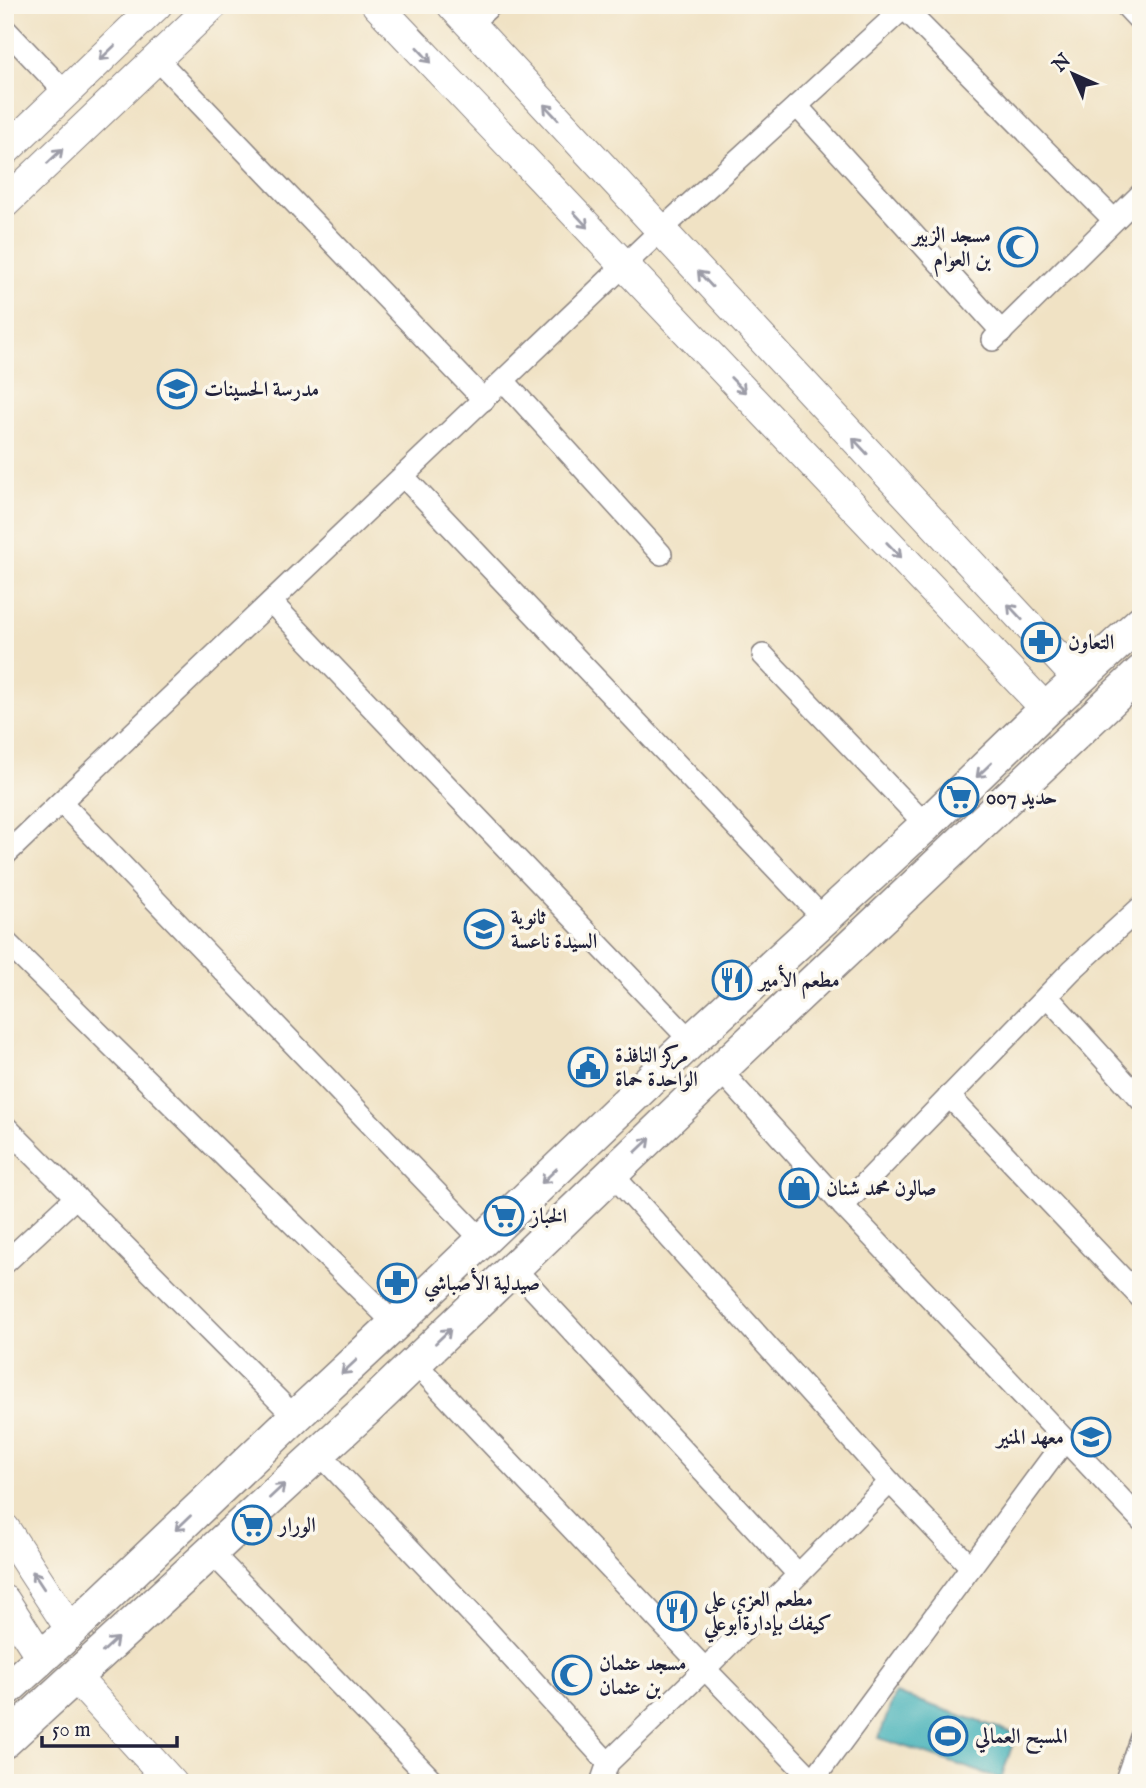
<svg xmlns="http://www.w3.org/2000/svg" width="1146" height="1788" font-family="'IM FELL English',Amiri,serif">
  <rect width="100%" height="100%" fill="#fbf7ec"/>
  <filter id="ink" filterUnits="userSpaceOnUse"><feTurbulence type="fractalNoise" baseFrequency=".0143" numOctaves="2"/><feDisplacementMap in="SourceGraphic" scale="14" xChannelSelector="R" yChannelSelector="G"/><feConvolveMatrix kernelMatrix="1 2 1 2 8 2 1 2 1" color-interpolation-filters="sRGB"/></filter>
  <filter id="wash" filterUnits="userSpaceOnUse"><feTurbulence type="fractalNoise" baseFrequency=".00686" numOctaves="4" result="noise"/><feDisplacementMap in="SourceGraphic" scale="28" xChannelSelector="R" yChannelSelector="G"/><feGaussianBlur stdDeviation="1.57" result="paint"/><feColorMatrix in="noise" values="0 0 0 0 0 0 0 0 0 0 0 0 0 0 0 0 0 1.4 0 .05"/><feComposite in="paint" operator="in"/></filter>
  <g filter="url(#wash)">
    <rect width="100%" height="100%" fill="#f0e2c4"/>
    <!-- water -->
    <path fill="#3fb0b8" stroke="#30697a" stroke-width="2" d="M895,1693L1016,1734L1001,1779L879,1738Z"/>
  </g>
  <g filter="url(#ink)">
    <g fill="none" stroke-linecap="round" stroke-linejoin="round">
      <defs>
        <g id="street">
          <path d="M1125,5L1141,22"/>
          <path d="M904,8L1114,220"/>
          <path d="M470,24L491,5"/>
          <path d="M5,29L66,93"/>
          <path d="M157,59L484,400"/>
          <path d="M797,106L1002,332"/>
          <path d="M993,340L1141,194"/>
          <path d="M504,381L661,554"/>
          <path d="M404,477L824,919"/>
          <path d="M271,602L691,1041"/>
          <path d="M763,655L926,825"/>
          <path d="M61,802L482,1240"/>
          <path d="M5,855L660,231L907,5"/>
          <path d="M5,941L395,1324"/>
          <path d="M1047,996L1141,1100"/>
          <path d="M720,1070L843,1206L1141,1520"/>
          <path d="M949,1096L1141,1298"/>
          <path d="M5,1126L295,1417"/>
          <path d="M612,1174L890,1482L971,1567"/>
          <path d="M843,1206L1072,970L1141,907"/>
          <path d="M5,1263L76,1197"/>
          <path d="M514,1268L798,1574"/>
          <path d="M415,1363L705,1669L813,1780"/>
          <path d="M319,1453L484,1627L608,1763"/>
          <path d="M211,1552L435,1783"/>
          <path d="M601,1783L608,1763L705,1669L890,1482"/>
          <path d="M811,1783L1065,1440"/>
          <path d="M1125,1783L1141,1737"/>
        </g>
        <g id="secondary">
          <path d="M377,5L1046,709"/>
          <path d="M452,5L1079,680"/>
          <path d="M5,151L157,5"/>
          <path d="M5,203L213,5"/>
          <path d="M5,1529L71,1630"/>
          <path d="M5,1601L41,1657"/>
          <path d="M75,1677L172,1783"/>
        </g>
        <g id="primary">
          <path d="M5,1691L61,1640L295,1417L395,1324L691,1041L926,825L1046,709L1141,622"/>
          <path d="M5,1741L367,1409L720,1070L1141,672"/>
        </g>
      </defs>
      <!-- street casing -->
      <use href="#street" stroke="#898280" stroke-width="24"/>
      <!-- secondary casing -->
      <use href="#secondary" stroke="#898280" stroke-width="32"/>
      <!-- primary casing -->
      <use href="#primary" stroke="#898280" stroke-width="36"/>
      <!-- street -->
      <use href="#street" stroke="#fff" stroke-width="21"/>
      <!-- secondary -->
      <use href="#secondary" stroke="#fff" stroke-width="30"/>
      <!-- primary -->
      <use href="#primary" stroke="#fff" stroke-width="33"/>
    </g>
    <!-- one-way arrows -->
    <defs><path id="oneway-shaft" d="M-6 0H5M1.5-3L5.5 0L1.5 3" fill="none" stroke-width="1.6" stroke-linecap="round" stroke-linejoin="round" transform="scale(1.75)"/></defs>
    <g stroke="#9c9ca7">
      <use href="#oneway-shaft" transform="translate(107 53) rotate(136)"/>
      <use href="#oneway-shaft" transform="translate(424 55) rotate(47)"/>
      <use href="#oneway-shaft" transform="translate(551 112) rotate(-133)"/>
      <use href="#oneway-shaft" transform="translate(55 156) rotate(-44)"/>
      <use href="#oneway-shaft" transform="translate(581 220) rotate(47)"/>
      <use href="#oneway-shaft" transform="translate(705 279) rotate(-133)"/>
      <use href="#oneway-shaft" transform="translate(738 385) rotate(46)"/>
      <use href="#oneway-shaft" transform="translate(860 446) rotate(-133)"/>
      <use href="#oneway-shaft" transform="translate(894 550) rotate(46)"/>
      <use href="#oneway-shaft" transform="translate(1015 612) rotate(-133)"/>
      <use href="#oneway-shaft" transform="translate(984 770) rotate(136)"/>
      <use href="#oneway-shaft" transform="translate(643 1145) rotate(-44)"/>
      <use href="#oneway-shaft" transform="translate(549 1176) rotate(136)"/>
      <use href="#oneway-shaft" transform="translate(443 1336) rotate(-44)"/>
      <use href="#oneway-shaft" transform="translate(349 1367) rotate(137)"/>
      <use href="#oneway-shaft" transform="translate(277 1491) rotate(-43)"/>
      <use href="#oneway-shaft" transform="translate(183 1523) rotate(136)"/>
      <use href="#oneway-shaft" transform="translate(38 1580) rotate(-123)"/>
      <use href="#oneway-shaft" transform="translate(110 1645) rotate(-43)"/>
    </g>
  </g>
  <!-- icons -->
  <defs>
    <symbol id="mosque-ring" viewBox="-11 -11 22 22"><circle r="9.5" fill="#fbf7ec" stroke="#1f6fb2" stroke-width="1.5"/><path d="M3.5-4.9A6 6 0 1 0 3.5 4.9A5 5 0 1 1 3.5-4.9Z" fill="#1f6fb2"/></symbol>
    <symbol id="school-ring" viewBox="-11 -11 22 22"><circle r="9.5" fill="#fbf7ec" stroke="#1f6fb2" stroke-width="1.5"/><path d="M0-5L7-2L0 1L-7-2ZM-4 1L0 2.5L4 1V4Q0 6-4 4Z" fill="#1f6fb2"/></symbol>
    <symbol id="pharmacy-ring" viewBox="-11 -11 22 22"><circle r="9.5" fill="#fbf7ec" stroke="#1f6fb2" stroke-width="1.5"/><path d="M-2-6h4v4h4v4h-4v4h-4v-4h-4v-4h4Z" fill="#1f6fb2"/></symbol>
    <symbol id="supermarket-ring" viewBox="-11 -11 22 22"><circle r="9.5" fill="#fbf7ec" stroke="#1f6fb2" stroke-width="1.5"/><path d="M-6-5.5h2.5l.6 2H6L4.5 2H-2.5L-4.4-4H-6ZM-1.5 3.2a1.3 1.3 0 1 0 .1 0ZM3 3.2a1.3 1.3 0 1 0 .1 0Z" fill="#1f6fb2"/></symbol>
    <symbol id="restaurant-ring" viewBox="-11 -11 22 22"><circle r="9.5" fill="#fbf7ec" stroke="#1f6fb2" stroke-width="1.5"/><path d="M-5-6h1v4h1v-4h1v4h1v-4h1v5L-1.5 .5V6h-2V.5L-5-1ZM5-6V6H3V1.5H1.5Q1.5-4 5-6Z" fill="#1f6fb2"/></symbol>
    <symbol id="civic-ring" viewBox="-11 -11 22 22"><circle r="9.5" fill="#fbf7ec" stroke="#1f6fb2" stroke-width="1.5"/><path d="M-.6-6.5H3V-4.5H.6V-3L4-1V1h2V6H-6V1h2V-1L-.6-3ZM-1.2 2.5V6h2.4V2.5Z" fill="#1f6fb2"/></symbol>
    <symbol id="shop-ring" viewBox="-11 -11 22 22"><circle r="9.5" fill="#fbf7ec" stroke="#1f6fb2" stroke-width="1.5"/><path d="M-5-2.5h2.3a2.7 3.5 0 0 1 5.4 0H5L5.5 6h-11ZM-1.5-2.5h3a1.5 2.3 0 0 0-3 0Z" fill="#1f6fb2"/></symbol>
    <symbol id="stadium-ring" viewBox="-11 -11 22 22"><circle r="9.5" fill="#fbf7ec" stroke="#1f6fb2" stroke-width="1.5"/><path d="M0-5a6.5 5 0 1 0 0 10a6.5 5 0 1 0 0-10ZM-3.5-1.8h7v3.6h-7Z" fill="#1f6fb2"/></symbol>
  </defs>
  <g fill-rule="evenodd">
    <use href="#mosque-ring" x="996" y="225" width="44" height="44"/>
    <use href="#school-ring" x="155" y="367" width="44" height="44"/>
    <use href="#pharmacy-ring" x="1019" y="620" width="44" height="44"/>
    <use href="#supermarket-ring" x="937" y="775" width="44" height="44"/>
    <use href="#school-ring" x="462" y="907" width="44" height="44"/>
    <use href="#restaurant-ring" x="710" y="958" width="44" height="44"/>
    <use href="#civic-ring" x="566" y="1045" width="44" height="44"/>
    <use href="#shop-ring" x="777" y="1166" width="44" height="44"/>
    <use href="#supermarket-ring" x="482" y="1194" width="44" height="44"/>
    <use href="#pharmacy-ring" x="375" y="1261" width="44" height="44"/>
    <use href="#school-ring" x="1069" y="1415" width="44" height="44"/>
    <use href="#supermarket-ring" x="230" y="1503" width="44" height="44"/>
    <use href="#restaurant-ring" x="655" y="1589" width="44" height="44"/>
    <use href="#mosque-ring" x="550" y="1653" width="44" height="44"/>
    <use href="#stadium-ring" x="926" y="1714" width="44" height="44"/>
  </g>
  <g text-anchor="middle" stroke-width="7" stroke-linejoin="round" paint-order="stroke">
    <!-- poi labels -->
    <g font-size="21" font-weight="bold" fill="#22223b" stroke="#fbf7ec" text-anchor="start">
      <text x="991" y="242" text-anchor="end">مسجد الزبير<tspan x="991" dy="24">بن العوام</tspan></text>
      <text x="204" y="396">مدرسة الحسينات</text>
      <text x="1068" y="649">التعاون</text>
      <text x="986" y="804">حديد 007</text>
      <text x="511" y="924">ثانوية<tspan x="511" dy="24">السيدة ناعسة</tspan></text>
      <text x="759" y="987">مطعم الأمير</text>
      <text x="615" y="1062">مركز النافذة<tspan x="615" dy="24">الواحدة حماة</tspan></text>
      <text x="826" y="1195">صالون محمد شنان</text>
      <text x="531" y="1223">الخباز</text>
      <text x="424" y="1290">صيدلية الأصباشي</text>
      <text x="1064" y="1444" text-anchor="end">معهد المنير</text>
      <text x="279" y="1532">الورار</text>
      <text x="704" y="1606">مطعم العزي على<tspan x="704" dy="24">كيفك بإدارةأبوعلي</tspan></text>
      <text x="599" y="1670">مسجد عثمان<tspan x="599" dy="24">بن عثمان</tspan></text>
      <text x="975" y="1743">المسبح العمالي</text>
    </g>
  </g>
  <!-- margin -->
  <rect width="1146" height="1788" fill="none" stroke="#fbf7ec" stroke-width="28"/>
  <!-- north arrow -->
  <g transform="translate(1073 74) rotate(315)" stroke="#fbf7ec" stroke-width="5" paint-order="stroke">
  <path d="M0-5L12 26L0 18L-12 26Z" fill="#22223b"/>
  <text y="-10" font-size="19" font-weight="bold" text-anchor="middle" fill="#22223b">N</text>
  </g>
  <!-- scale -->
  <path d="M42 1736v10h135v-10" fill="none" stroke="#22223b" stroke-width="3.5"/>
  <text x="52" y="1736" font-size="21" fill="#22223b" stroke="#fbf7ec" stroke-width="5" paint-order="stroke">50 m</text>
</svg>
